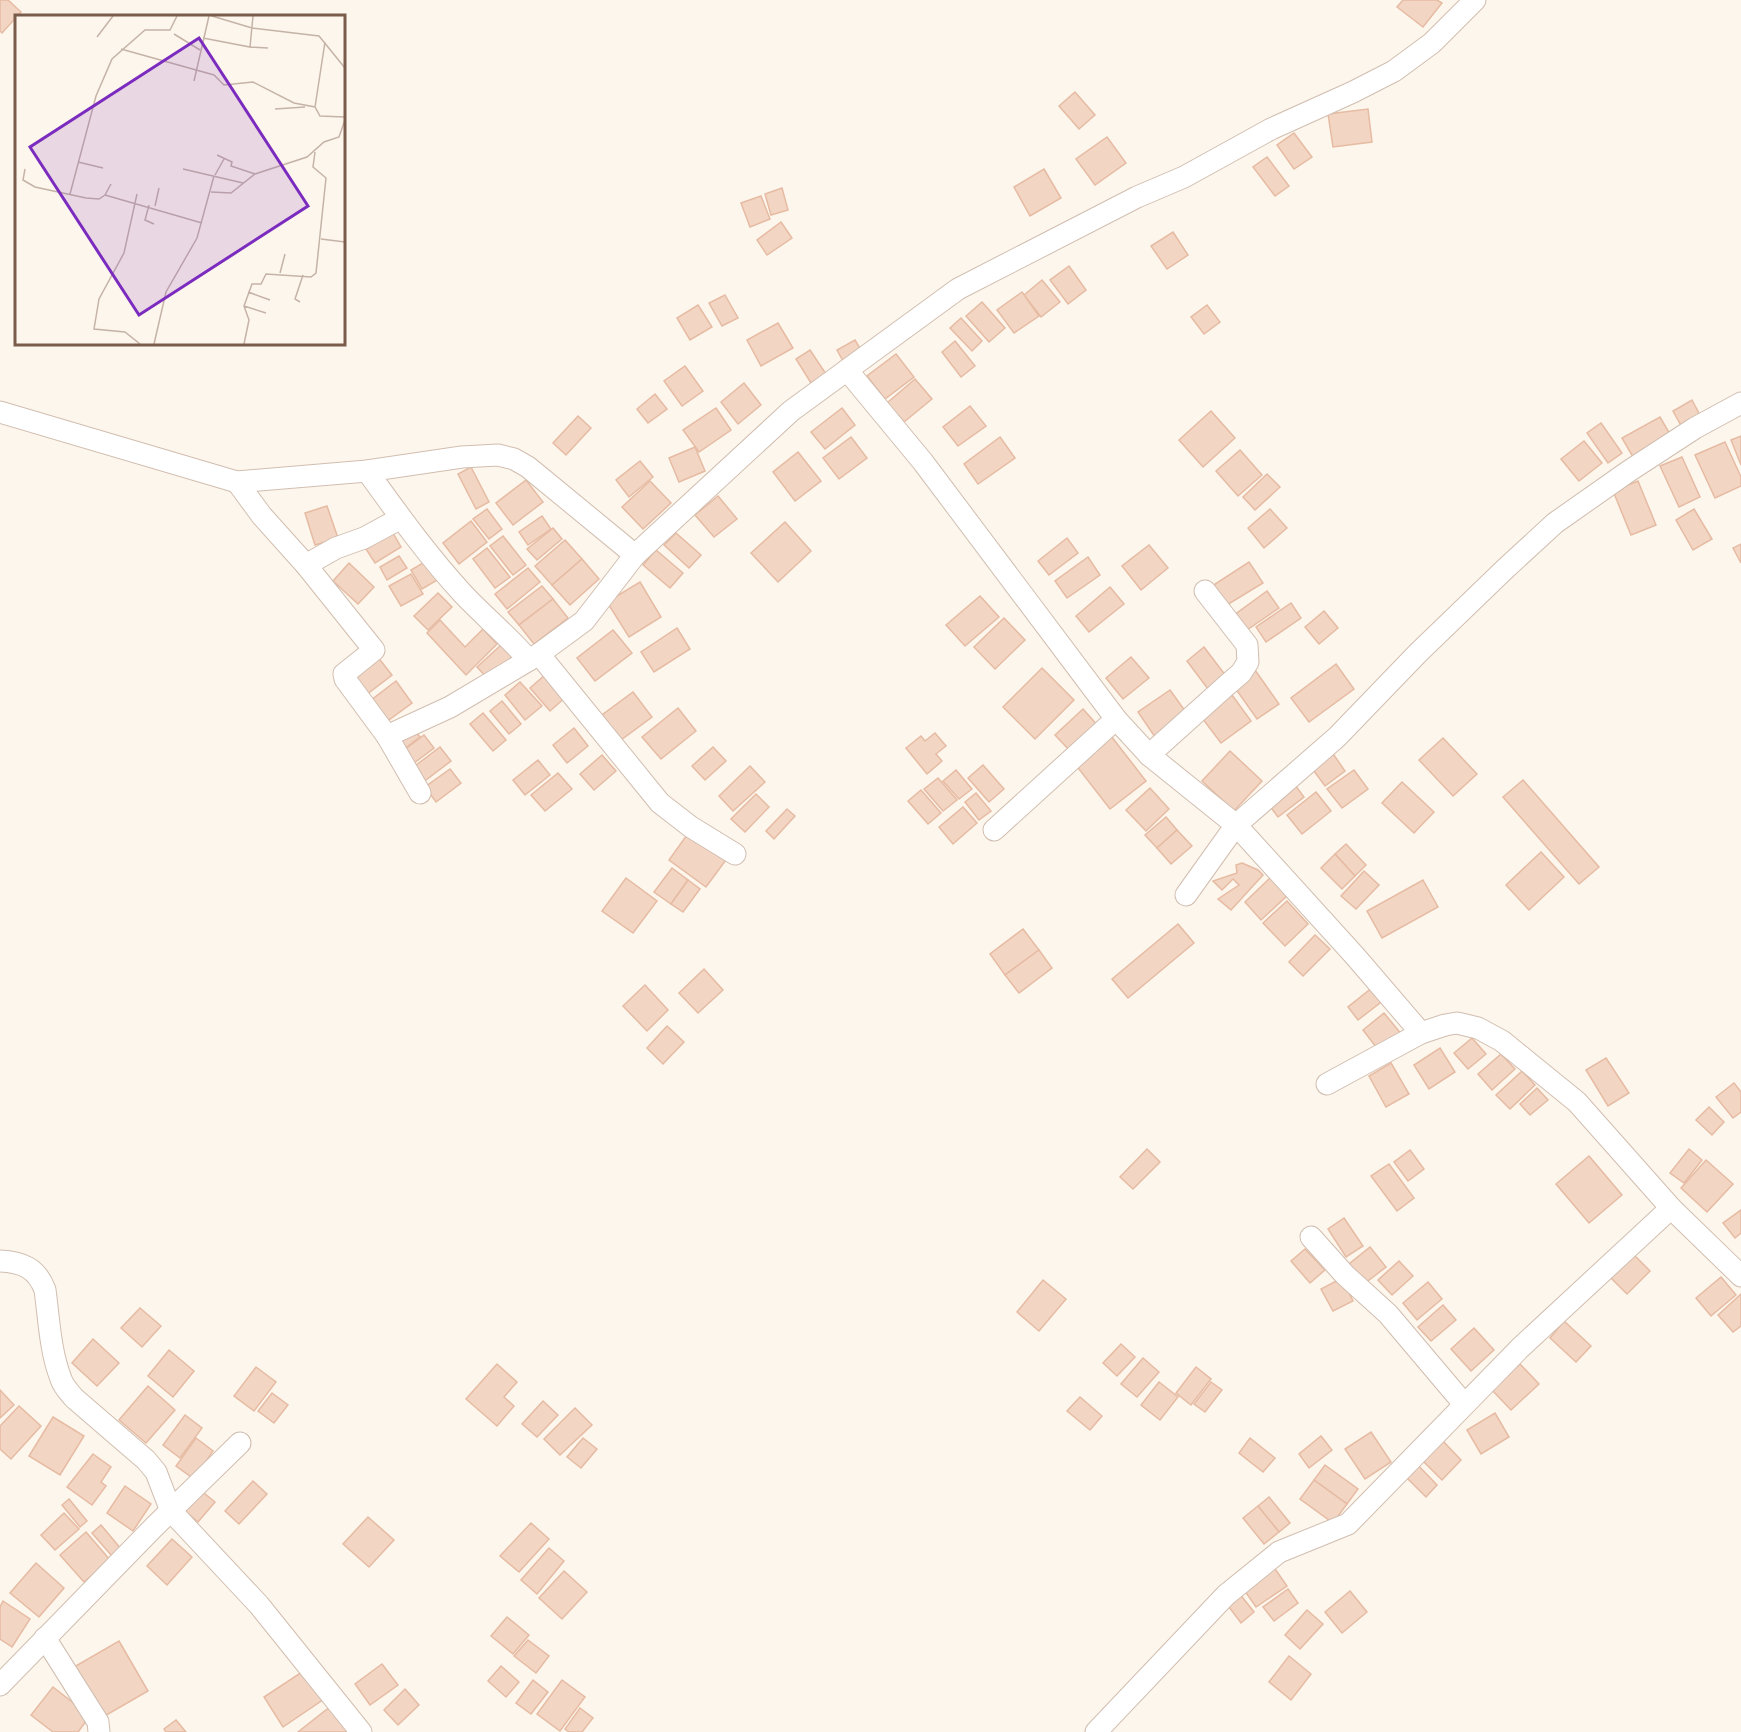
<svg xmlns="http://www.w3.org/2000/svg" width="1741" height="1732" font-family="'Work Sans',sans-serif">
  <rect width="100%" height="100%" fill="#fdf6ec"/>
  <!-- building -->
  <g fill="#f3d5c3" stroke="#e6bba3" stroke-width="1.5">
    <path d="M0,0H8L21,12L2,33L0,31Z"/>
    <path d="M1403,0H1437L1442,3L1423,27L1397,7Z"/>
    <path d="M1075,92L1095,115L1079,129L1059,106Z"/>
    <path d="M1368,109L1372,142L1333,147L1328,114Z"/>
    <path d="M1294,133L1312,157L1294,169L1277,145Z"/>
    <path d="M1107,137L1126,163L1095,185L1076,159Z"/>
    <path d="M1267,157L1289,186L1275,196L1253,167Z"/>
    <path d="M1044,169L1061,198L1030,216L1014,187Z"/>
    <path d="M782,188L788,210L771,215L765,194Z"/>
    <path d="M761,196L770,219L750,227L741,203Z"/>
    <path d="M781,222L792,238L767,255L757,240Z"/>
    <path d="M1173,232L1188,255L1167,269L1151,246Z"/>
    <path d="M1069,266L1086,290L1068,304L1050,280Z"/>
    <path d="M1042,280L1060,302L1041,317L1024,295Z"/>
    <path d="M1022,292L1039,316L1014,333L997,310Z"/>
    <path d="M725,295L738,318L722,326L709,303Z"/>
    <path d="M982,302L1005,328L989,342L966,316Z"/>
    <path d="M698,305L712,327L690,340L677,318Z"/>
    <path d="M1207,305L1220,322L1204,334L1191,317Z"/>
    <path d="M961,318L982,341L972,351L950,328Z"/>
    <path d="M778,323L793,348L761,366L747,340Z"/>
    <path d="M855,340L861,350L843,361L837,350Z"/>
    <path d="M955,341L975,366L961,377L942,352Z"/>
    <path d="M810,350L826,374L811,383L796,359Z"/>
    <path d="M896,354L914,377L885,399L867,376Z"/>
    <path d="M685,366L703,391L682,406L664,381Z"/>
    <path d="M915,379L932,399L904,422L887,403Z"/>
    <path d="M744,383L761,405L738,424L721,402Z"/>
    <path d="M655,394L667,409L648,423L637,409Z"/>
    <path d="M1692,400L1702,419L1683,429L1673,411Z"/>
    <path d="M970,406L986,426L958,446L943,427Z"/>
    <path d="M716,408L731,430L699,452L683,430Z"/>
    <path d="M842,408L855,425L825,449L811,432Z"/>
    <path d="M1211,411L1235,438L1203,467L1179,440Z"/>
    <path d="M578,416L591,428L566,455L553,443Z"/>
    <path d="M1660,417L1671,436L1633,457L1622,438Z"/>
    <path d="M1601,423L1622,453L1608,463L1587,433Z"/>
    <path d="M1741,436V465L1731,440Z"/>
    <path d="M851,437L867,458L839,479L823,458Z"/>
    <path d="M1000,437L1015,458L978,484L964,464Z"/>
    <path d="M1584,441L1602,463L1579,481L1561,459Z"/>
    <path d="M1725,442L1741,477V486L1715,498L1695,455Z"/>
    <path d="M695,447L705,471L679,482L669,458Z"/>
    <path d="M1240,450L1262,475L1238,496L1216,471Z"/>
    <path d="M798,452L821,481L795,501L773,472Z"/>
    <path d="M1682,457L1700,497L1679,507L1660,466Z"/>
    <path d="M640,461L653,477L629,497L616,480Z"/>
    <path d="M471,467L489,502L476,509L458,474Z"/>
    <path d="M1267,474L1280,487L1255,510L1243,497Z"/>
    <path d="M526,480L543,502L513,525L496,503Z"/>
    <path d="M650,481L671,503L643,529L622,507Z"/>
    <path d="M1638,481L1656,525L1631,535L1613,491Z"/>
    <path d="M718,496L737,519L714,537L695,515Z"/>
    <path d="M327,506L338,538L315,545L305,513Z"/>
    <path d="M487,509L502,529L489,539L473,519Z"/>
    <path d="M1270,509L1287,528L1264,548L1248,528Z"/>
    <path d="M1694,509L1712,539L1693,550L1676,520Z"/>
    <path d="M542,516L551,529L528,545L519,532Z"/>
    <path d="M471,521L487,542L459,564L443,543Z"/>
    <path d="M785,522L811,551L778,582L751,553Z"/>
    <path d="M553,528L562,539L537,560L527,549Z"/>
    <path d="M393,533L401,547L375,563L366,549Z"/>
    <path d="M676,533L701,555L689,568L664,545Z"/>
    <path d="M503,536L526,565L513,575L490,546Z"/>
    <path d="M1067,538L1078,553L1049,575L1038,561Z"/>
    <path d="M565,540L582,559L552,585L535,566Z"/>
    <path d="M1741,544V563L1733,548Z"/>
    <path d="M1149,545L1168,568L1141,590L1122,566Z"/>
    <path d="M487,548L510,577L495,588L473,559Z"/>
    <path d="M656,550L683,573L670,588L643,565Z"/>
    <path d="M399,556L407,568L387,580L380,567Z"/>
    <path d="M1088,557L1100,575L1067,598L1055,581Z"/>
    <path d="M582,559L599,579L570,605L552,585Z"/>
    <path d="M428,560L439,579L422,589L411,570Z"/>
    <path d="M1249,562L1263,583L1222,608L1209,588Z"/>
    <path d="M349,563L374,587L358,604L333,581Z"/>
    <path d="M528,568L540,582L507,609L495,594Z"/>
    <path d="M411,574L423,594L401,606L389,586Z"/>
    <path d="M640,582L661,617L629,637L607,602Z"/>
    <path d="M542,586L553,599L519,625L508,612Z"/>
    <path d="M1110,587L1124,604L1089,632L1076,616Z"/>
    <path d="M1267,591L1279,608L1241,634L1230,618Z"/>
    <path d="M438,593L452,607L428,630L414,616Z"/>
    <path d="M980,596L999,617L965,646L946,625Z"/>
    <path d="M553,599L568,618L534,644L519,625Z"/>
    <path d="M1291,603L1301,618L1266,642L1256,627Z"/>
    <path d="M1324,611L1338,628L1319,644L1305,627Z"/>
    <path d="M1004,618L1025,640L995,669L974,647Z"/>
    <path d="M440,620L465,647L483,629L497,644L466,675L427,633Z"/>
    <path d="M677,628L690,649L654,672L641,652Z"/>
    <path d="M613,630L632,653L595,681L577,658Z"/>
    <path d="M501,645L512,657L488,679L477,667Z"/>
    <path d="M1204,647L1226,676L1208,689L1187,661Z"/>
    <path d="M377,656L392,675L362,698L347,679Z"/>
    <path d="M1131,657L1149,678L1123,699L1106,678Z"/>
    <path d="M1336,664L1354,689L1309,722L1291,698Z"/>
    <path d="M1042,668L1074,700L1035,739L1003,707Z"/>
    <path d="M1255,670L1279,704L1257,719L1233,685Z"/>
    <path d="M546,674L566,697L550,711L530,688Z"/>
    <path d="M396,681L412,703L382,725L366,704Z"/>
    <path d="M520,682L542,706L525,720L505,695Z"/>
    <path d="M1170,690L1188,715L1155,737L1138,712Z"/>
    <path d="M633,692L652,717L621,740L602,715Z"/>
    <path d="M1232,695L1251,721L1221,743L1202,718Z"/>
    <path d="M502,701L521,724L509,734L490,711Z"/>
    <path d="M678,708L696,731L661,759L642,737Z"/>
    <path d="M1083,709L1099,727L1071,752L1055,735Z"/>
    <path d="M483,713L506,740L493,751L470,724Z"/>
    <path d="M410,725L420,737L399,753L390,740Z"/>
    <path d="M574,728L588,746L567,763L553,745Z"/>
    <path d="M935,733L946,746L936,754L942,761L927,774L906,748L921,736L925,741Z"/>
    <path d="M424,735L434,748L414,763L404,750Z"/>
    <path d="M1111,736L1146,781L1110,809L1075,764Z"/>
    <path d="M1443,738L1477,774L1453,796L1419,760Z"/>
    <path d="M440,747L451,761L422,783L411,769Z"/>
    <path d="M713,747L726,761L705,780L692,766Z"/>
    <path d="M1329,748L1345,771L1325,786L1308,763Z"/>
    <path d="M1230,751L1262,781L1234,811L1202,781Z"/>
    <path d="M602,755L616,771L594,790L580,774Z"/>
    <path d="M538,760L550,775L525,795L513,780Z"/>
    <path d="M983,765L1004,789L989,802L968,778Z"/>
    <path d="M750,766L765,782L733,811L719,796Z"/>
    <path d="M450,769L461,783L436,802L425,787Z"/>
    <path d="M956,770L972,789L959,799L943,781Z"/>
    <path d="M1354,770L1368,789L1342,808L1327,789Z"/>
    <path d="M558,773L572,789L545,811L531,795Z"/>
    <path d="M938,778L957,800L943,811L924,789Z"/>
    <path d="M1523,780L1599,867L1579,884L1503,797Z"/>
    <path d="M1292,781L1304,797L1278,817L1266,801Z"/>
    <path d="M1402,782L1434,812L1414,833L1382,803Z"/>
    <path d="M1150,788L1169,809L1146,831L1126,810Z"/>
    <path d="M921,790L941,813L928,824L908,801Z"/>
    <path d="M1316,792L1331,811L1302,834L1287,815Z"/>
    <path d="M976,793L991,811L979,820L965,802Z"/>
    <path d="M756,794L769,807L745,832L731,819Z"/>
    <path d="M963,807L977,823L953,844L939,827Z"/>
    <path d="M787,809L795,816L774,839L766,831Z"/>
    <path d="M1166,817L1177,830L1157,848L1145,835Z"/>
    <path d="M1177,830L1192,846L1171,864L1157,848Z"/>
    <path d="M689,832L726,860L706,887L669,860Z"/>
    <path d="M1346,844L1366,865L1355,876L1335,854Z"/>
    <path d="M1541,852L1564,877L1529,910L1506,885Z"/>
    <path d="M1335,854L1355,876L1342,889L1321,868Z"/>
    <path d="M1242,863L1258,870L1263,875L1231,910L1218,899L1239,885L1233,879L1222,890L1213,881L1237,873L1236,865Z"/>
    <path d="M672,868L688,880L671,904L654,892Z"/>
    <path d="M1364,871L1379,885L1356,909L1341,896Z"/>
    <path d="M1271,877L1288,895L1261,920L1245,902Z"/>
    <path d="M626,878L657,901L633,933L602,911Z"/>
    <path d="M688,880L700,889L683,912L671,904Z"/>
    <path d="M1423,880L1438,907L1382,938L1367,911Z"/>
    <path d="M1287,901L1308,924L1285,946L1263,923Z"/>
    <path d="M1178,924L1194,943L1128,998L1112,979Z"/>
    <path d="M1023,929L1039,950L1005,975L990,954Z"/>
    <path d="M1315,935L1330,949L1303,976L1289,962Z"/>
    <path d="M1039,950L1052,968L1019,993L1005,975Z"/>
    <path d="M704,969L723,990L698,1013L679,993Z"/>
    <path d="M645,985L668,1010L647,1031L623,1006Z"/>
    <path d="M1373,987L1384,1000L1358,1020L1348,1007Z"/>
    <path d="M1384,1013L1402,1035L1380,1052L1363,1030Z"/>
    <path d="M667,1026L684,1042L663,1064L647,1048Z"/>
    <path d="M1472,1038L1486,1054L1468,1069L1454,1053Z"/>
    <path d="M1440,1048L1455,1072L1429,1089L1414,1065Z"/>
    <path d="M1501,1054L1515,1069L1492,1090L1478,1074Z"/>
    <path d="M1606,1058L1629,1093L1608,1106L1586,1070Z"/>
    <path d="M1391,1063L1409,1094L1386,1107L1369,1076Z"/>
    <path d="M1522,1071L1535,1085L1510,1109L1496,1095Z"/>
    <path d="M1734,1083L1741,1092V1112L1733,1118L1716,1097Z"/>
    <path d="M1537,1088L1548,1100L1530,1115L1520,1104Z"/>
    <path d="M1709,1107L1724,1122L1712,1135L1696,1120Z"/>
    <path d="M1147,1149L1160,1162L1133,1189L1120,1177Z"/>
    <path d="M1689,1149L1702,1160L1684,1183L1670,1173Z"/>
    <path d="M1410,1150L1424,1169L1408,1181L1394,1162Z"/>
    <path d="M1589,1156L1622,1195L1589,1223L1556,1184Z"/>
    <path d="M1706,1160L1733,1184L1707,1212L1681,1188Z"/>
    <path d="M1389,1164L1414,1198L1397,1211L1371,1176Z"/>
    <path d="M1741,1210V1233L1735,1238L1723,1223Z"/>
    <path d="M1344,1218L1363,1246L1346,1257L1328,1229Z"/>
    <path d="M1370,1247L1386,1267L1364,1284L1349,1264Z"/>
    <path d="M1305,1249L1325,1270L1310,1283L1291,1261Z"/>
    <path d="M1634,1255L1650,1271L1627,1294L1611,1278Z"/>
    <path d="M1399,1261L1413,1276L1392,1295L1378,1280Z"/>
    <path d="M1721,1277L1736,1295L1711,1316L1696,1298Z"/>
    <path d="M1342,1278L1353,1301L1333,1311L1321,1289Z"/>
    <path d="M1043,1280L1066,1299L1039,1331L1017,1312Z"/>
    <path d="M1428,1282L1442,1299L1417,1320L1403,1303Z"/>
    <path d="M1741,1294V1326L1733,1332L1718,1315Z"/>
    <path d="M1443,1305L1456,1320L1431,1341L1418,1327Z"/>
    <path d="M140,1308L161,1326L142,1347L121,1328Z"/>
    <path d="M1564,1321L1591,1346L1576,1362L1550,1338Z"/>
    <path d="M1474,1328L1494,1350L1471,1371L1451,1349Z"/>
    <path d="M93,1339L119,1363L97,1386L72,1363Z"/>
    <path d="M1121,1344L1135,1357L1117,1376L1103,1363Z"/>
    <path d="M169,1350L194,1371L173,1397L148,1376Z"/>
    <path d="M1143,1358L1159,1372L1137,1397L1121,1384Z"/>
    <path d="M497,1364L517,1382L504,1397L514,1406L497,1426L466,1399Z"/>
    <path d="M1520,1364L1539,1384L1511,1410L1492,1390Z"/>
    <path d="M256,1367L276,1382L254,1411L234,1396Z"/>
    <path d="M1196,1367L1211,1379L1191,1405L1176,1393Z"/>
    <path d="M1159,1382L1178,1397L1160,1420L1141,1405Z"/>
    <path d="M1211,1382L1222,1390L1205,1412L1194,1404Z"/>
    <path d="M148,1386L175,1410L146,1443L119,1420Z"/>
    <path d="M0,1390L14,1405L0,1418Z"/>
    <path d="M272,1393L288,1405L274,1423L258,1411Z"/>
    <path d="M1080,1397L1102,1416L1090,1430L1067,1411Z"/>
    <path d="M543,1401L558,1415L537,1437L522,1424Z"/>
    <path d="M19,1406L41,1426L11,1459L0,1449V1426Z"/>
    <path d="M575,1408L592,1425L560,1455L544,1439Z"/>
    <path d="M1495,1413L1509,1437L1481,1454L1467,1430Z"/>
    <path d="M185,1415L202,1428L180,1458L163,1445Z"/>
    <path d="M53,1417L84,1436L60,1475L29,1456Z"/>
    <path d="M1371,1432L1391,1462L1365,1479L1345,1449Z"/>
    <path d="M1321,1436L1332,1450L1309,1468L1299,1454Z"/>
    <path d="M196,1438L213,1451L194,1479L176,1466Z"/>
    <path d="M583,1438L597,1449L581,1468L567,1457Z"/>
    <path d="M1250,1438L1275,1458L1263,1472L1239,1453Z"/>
    <path d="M1441,1439L1461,1460L1442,1480L1421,1459Z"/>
    <path d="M93,1454L111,1467L101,1482L106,1486L92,1505L67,1487Z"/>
    <path d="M1414,1461L1437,1485L1426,1497L1402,1473Z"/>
    <path d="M1325,1465L1358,1489L1347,1504L1314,1480Z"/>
    <path d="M1314,1480L1347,1504L1333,1523L1300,1499Z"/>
    <path d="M253,1481L267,1494L239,1524L225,1511Z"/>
    <path d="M125,1486L151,1504L133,1531L107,1513Z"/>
    <path d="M199,1489L215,1502L198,1522L183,1509Z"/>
    <path d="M1269,1497L1290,1523L1279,1532L1258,1506Z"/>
    <path d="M69,1499L87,1521L80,1527L62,1505Z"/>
    <path d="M1258,1506L1279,1532L1264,1544L1243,1518Z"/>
    <path d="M64,1513L79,1529L55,1550L41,1535Z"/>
    <path d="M368,1517L394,1540L369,1567L343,1544Z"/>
    <path d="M531,1523L549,1539L519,1572L500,1556Z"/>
    <path d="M101,1525L121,1549L112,1556L92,1533Z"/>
    <path d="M86,1532L110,1560L84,1582L60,1555Z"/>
    <path d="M172,1539L192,1557L167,1585L147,1566Z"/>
    <path d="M549,1548L564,1561L537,1594L521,1580Z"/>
    <path d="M36,1563L64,1588L39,1617L10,1593Z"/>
    <path d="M1273,1566L1287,1586L1256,1607L1242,1587Z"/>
    <path d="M564,1571L587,1592L562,1619L539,1598Z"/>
    <path d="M1288,1589L1298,1603L1274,1621L1263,1607Z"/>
    <path d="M1350,1591L1367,1612L1342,1633L1325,1612Z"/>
    <path d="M1239,1593L1254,1612L1241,1623L1226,1603Z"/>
    <path d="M3,1601L30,1619L12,1647L0,1639V1607Z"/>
    <path d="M1307,1610L1323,1624L1300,1649L1285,1635Z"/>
    <path d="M507,1617L529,1635L513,1654L491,1636Z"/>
    <path d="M528,1640L549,1656L536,1673L514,1656Z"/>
    <path d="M119,1641L148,1691L103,1717L74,1667Z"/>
    <path d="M1289,1656L1311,1674L1291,1700L1269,1682Z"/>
    <path d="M382,1664L398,1685L370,1705L355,1684Z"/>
    <path d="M501,1666L519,1682L506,1697L488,1681Z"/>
    <path d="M308,1668L327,1697L283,1727L264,1697Z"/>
    <path d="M533,1680L548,1692L531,1714L516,1703Z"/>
    <path d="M562,1680L585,1697L560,1731L537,1714Z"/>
    <path d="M53,1687L90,1716L78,1732H53L31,1715Z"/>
    <path d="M405,1689L419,1705L398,1725L384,1710Z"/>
    <path d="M331,1706L349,1729L345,1732H298Z"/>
    <path d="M580,1708L593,1718L582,1732H569L565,1729Z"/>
    <path d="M176,1720L186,1732H166L164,1729Z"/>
  </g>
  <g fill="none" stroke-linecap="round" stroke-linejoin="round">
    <defs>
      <g id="minor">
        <path d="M847,370L923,462L1116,719L1149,755L1236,825L1355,956L1421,1033L1327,1084"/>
        <path d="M0,412L237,482L367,471L462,457L498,455L514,459L528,467L635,555"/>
        <path d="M367,471C398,514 428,556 464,595C485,617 509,637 529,660L539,654L660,803L691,827L735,854"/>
        <path d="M237,482L262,516L306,565L374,650L344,674L345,679L387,736L420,793"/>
        <path d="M306,565L336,548L364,538L401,518"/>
        <path d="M539,654L584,621L635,555L791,411L958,289L1137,197L1184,177L1271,129L1353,92L1394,71L1432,43L1475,0"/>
        <path d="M387,736L450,707L529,660"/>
        <path d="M1149,755L1227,685L1241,673L1248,662L1247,645L1205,591"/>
        <path d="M994,830L1116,719"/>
        <path d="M1186,895L1236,825L1337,737L1418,653L1504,570L1555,523L1629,471L1695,428L1741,403"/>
        <path d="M1421,1033L1445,1025L1457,1023L1478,1028L1502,1041L1577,1102L1671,1208L1741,1276"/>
        <path d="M1311,1237L1345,1275L1388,1314L1464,1404"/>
        <path d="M0,1261C22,1262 37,1268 45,1290C49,1319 50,1351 61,1379C63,1386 69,1392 74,1398L146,1460L156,1472L171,1511L259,1605L361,1732"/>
        <path d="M45,1638L98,1722L99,1732"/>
        <path d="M0,1685L154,1527L240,1443"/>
        <path d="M1096,1732L1226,1595L1279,1552L1348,1524L1520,1348L1671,1208"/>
      </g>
    </defs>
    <!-- minor casing -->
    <use href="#minor" stroke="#d1beb0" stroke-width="23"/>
    <!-- minor -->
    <use href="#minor" stroke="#fff" stroke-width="21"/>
  </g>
  <!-- overview -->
  <g transform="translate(15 15)">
    <rect width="330" height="330" fill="#fdf6ec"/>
    <path fill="none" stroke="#c5b3a7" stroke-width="1.5" d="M197,1L237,13L304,21L330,53M159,19L185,35M82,22L98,1M188,23L235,32L238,1M235,32L253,33M106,34L199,60L209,70L238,67L279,88L300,92L305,101L330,102M179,66L194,1M300,92L310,27M260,94L290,92M202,140L217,147L216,151L240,159M63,147L88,153M10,154L8,165L20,172L71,183L84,184L90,180M168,154L228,168M200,160L209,144M96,169L90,180L187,208M196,177L216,178L240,159L292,142L309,127L324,122L330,105M55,179L81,81L97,44L130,15H155L162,1M122,179L109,238L84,284L79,314L110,317L125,329M134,190L130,205L139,209M140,191L144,173M306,224L330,227M265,258L270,239M233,277L255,285M285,287L280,284L288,260M229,291L251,298M139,329L151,277L182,223L199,161M229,329L234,305L229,291L237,269H246L251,259L296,262L301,258L311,163L298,152L300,137"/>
    <path fill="#7b2cbf" fill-opacity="0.15" stroke="#7b2cbf" stroke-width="3" d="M184,23L293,191L124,300L15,132Z"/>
    <rect width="330" height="330" fill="none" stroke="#7a5c4d" stroke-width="3"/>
  </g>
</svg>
